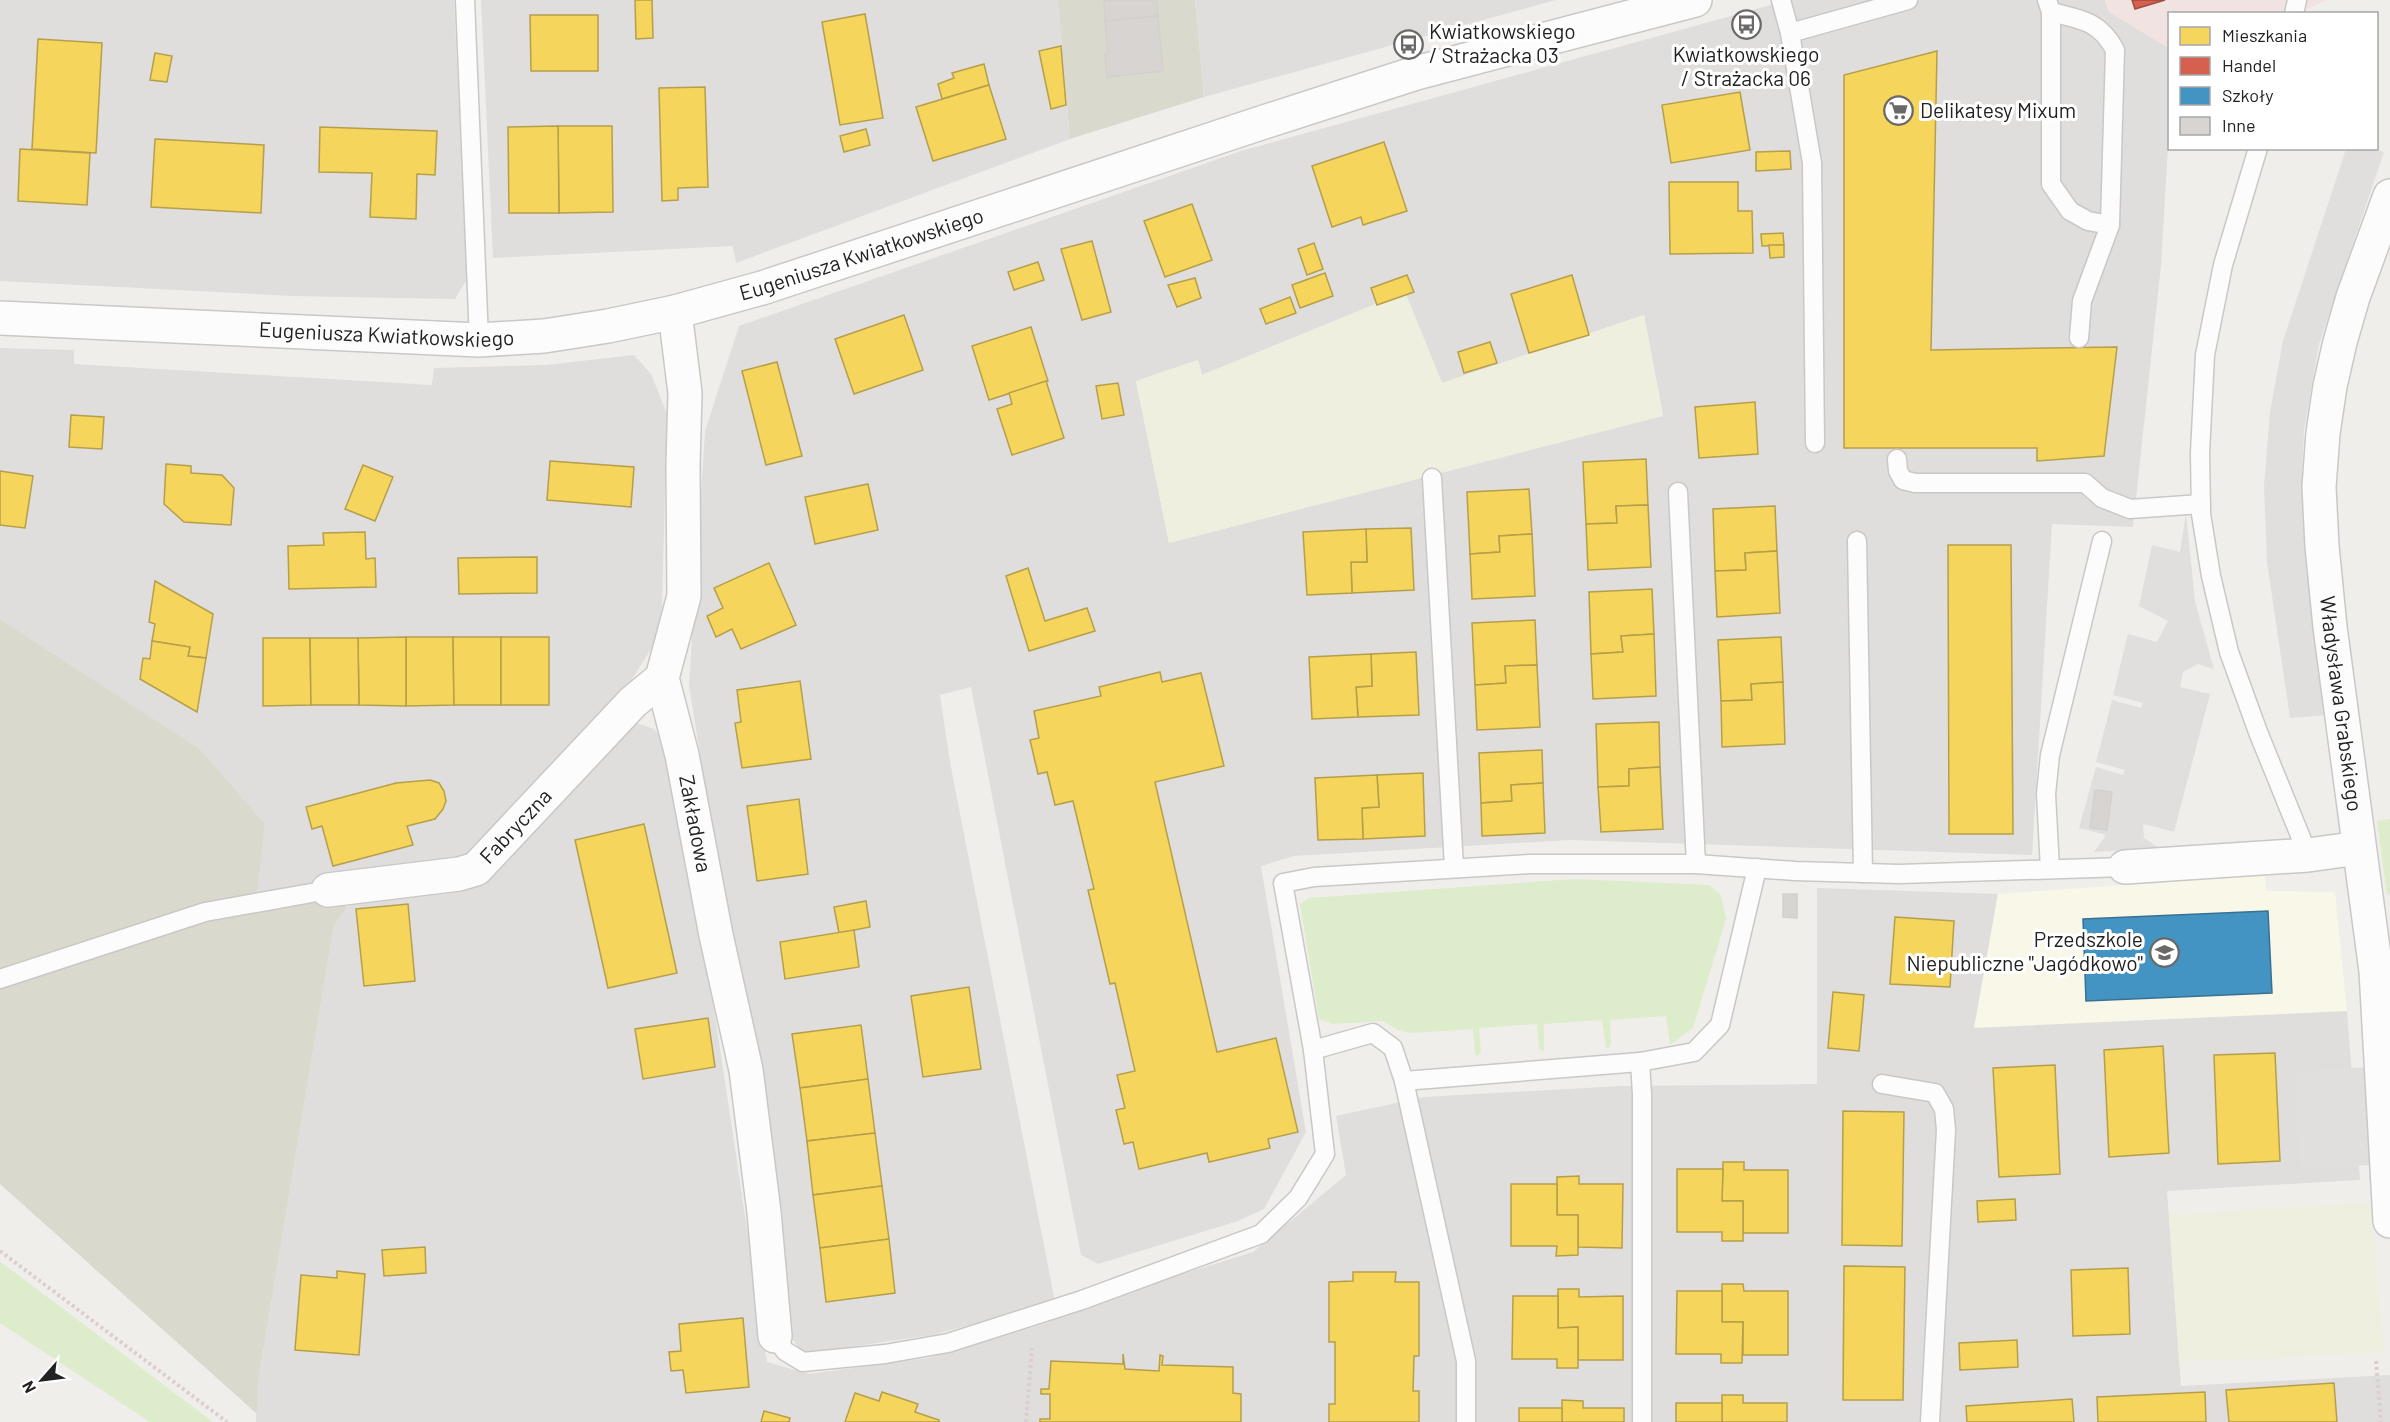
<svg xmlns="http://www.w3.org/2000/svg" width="2390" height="1422" font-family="Barlow,sans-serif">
  <rect width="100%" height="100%" fill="#f0eeeb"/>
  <!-- residential -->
  <g fill="#dfdedc" fill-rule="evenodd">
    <path d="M0,0H454L467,279L455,299L293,296L0,281Z"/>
    <path d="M481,0H1058L1070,139L736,263L733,246L493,258Z"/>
    <path d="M1195,0H1556L1204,97Z"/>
    <path d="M1789,0H2105L2109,12L2169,48V131L2161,265L2133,527L2052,524L2032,855L1570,840L1294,856L1261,866L1306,1132L1264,1209L1238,1221L1098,1264L1081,1255L971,687L940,695L950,762L1055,1302L932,1335L815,1352L801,1351L783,1326L742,1011L689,686L705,431L739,326L1241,151ZM1405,292L1442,383L1644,315L1663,415L1169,543L1136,381L1198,360L1202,375Z"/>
    <path d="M0,348L74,350V364L432,385L434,368L546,365L634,355L651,374L667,414L662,606L655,643L631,681L516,818L474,852L439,861L256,893L265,824L200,749L0,619Z"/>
    <path d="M630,721L654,729L669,748L712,995L767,1362L809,1374L928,1358L1043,1324L1131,1290L1253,1252L1346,1175L1336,1116L1424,1097L1621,1086L1817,1084V888L1998,894L1975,1027L2347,1011L2360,1180L2167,1191L2181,1386L2390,1375V1422H256L258,1382L334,925L352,901L455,889Z"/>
  </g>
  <!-- commercial -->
  <path fill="#f1e3e1" d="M2105,0H2327L2298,13L2170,14L2169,48L2109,12Z"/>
  <!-- education -->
  <path fill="#f8f7e8" d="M2265,875L2266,891L2335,892L2347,1011L1974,1028L1998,894Z"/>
  <!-- construction -->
  <g fill="#d9d9cd">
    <path d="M1058,0H1195L1204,97L1070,139Z"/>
    <path d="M0,619L200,749L265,824L257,893L331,881L347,908L334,925L258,1382L257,1414L0,1184Z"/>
  </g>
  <!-- farmland -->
  <g fill="#efefdf">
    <path d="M1405,292L1442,383L1644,315L1663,416L1169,543L1136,381L1198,360L1202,375Z"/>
    <path d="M2371,1202L2384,1353L2179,1362L2169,1215Z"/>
  </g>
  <!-- grass -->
  <g fill="#ddeccb">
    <path d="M2390,819V894L2387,895L2377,821Z"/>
    <path d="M1574,879L1709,885L1721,895L1726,919L1693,1028L1670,1045L1666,1016L1610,1020L1611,1044L1609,1048H1606L1602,1020L1544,1024V1051L1539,1049L1537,1024L1479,1028L1481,1053L1477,1056L1475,1054L1473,1029L1413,1033L1400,1031L1382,1021L1332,1024L1319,1019L1300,904L1309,898Z"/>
    <path d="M0,1262L14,1272L213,1422H150L0,1323Z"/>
  </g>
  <!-- parking -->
  <g fill="#e0dfde">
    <path d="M2346,149H2369L2384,152L2319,344L2304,430L2302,471L2306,570L2327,715L2290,718L2267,562L2264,486L2270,412L2283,341Z"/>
    <path d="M2186,513L2195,602L2214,669L2198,664L2183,672L2180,687L2210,694L2174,832L2143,824L2144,838L2159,848L2094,852L2106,835L2079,828L2096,767L2123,775L2125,770L2096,762L2112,700L2141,708L2143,703L2113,695L2128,634L2157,642L2168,621L2139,606L2152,545L2180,552Z"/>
    <path d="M2369,1067L2374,1165L2300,1168L2295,1071Z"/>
  </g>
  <!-- homes -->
  <g fill="#f6d55c" stroke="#b69f4b" stroke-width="1.5">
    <path d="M635,0H652L653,38L636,39Z"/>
    <path d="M865,14L883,118L840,125L822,22Z"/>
    <path d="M530,15H598V71H531Z"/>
    <path d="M38,39L102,43L96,153L32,149Z"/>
    <path d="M1061,46L1066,105L1051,109L1039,51Z"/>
    <path d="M1937,51L1931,350L2117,347L2104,456L2037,461V448H1844V75Z"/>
    <path d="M155,53L172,56L167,82L150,80Z"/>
    <path d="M984,64L989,85L942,99L938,84L954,78L952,73Z"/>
    <path d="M989,85L1006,139L933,161L916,107Z"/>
    <path d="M705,87L708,187L678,188V200L662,201L659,88Z"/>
    <path d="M1740,92L1750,150L1671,163L1662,105Z"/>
    <path d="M558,126H612L613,212L559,213Z"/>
    <path d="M558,126L559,213H509L508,127Z"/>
    <path d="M320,127L437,131L435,175L417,174L416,219L370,217L372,173L319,172Z"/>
    <path d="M866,129L870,145L844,152L840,136Z"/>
    <path d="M155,139L264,145L261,213L151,207Z"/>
    <path d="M1384,142L1407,211L1363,225L1361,217L1332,227L1312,166Z"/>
    <path d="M20,149L90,153L87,205L18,201Z"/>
    <path d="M1790,151L1791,169L1756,171V152Z"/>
    <path d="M1669,182H1738V211H1752L1753,253L1670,254Z"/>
    <path d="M1192,204L1212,260L1165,277L1144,221Z"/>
    <path d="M1783,233L1784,245L1762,246L1761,234Z"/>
    <path d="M1092,241L1111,312L1082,320L1061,249Z"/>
    <path d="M1314,243L1323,269L1307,275L1298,249Z"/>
    <path d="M1769,245H1784V257L1770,258Z"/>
    <path d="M1038,262L1044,280L1014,290L1008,272Z"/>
    <path d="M1325,273L1333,296L1300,308L1292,285Z"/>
    <path d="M1407,275L1414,292L1377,305L1371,288Z"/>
    <path d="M1572,275L1589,335L1529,353L1511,294Z"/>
    <path d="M1195,278L1201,298L1177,307L1168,285Z"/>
    <path d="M1290,297L1296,313L1266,324L1260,309Z"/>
    <path d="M904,315L923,370L854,394L835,339Z"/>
    <path d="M1031,327L1048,381L989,400L972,346Z"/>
    <path d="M1490,342L1497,363L1464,373L1458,352Z"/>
    <path d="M777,362L802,456L766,465L742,371Z"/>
    <path d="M1046,381L1064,438L1012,455L997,409L1012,404L1009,393Z"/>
    <path d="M1118,383L1124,415L1102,419L1096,386Z"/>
    <path d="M1755,402L1758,454L1699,458L1695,407Z"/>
    <path d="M71,415L104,417L102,449L69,447Z"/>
    <path d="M1646,459L1648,505L1616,506L1617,523L1586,524L1583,462Z"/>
    <path d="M550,461L634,467L631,507L547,500Z"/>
    <path d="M166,464L191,466V473L222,475L234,488L231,525L184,522L164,504Z"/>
    <path d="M363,465L393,477L375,521L345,509Z"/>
    <path d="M0,471L33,476L25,528L0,525Z"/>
    <path d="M868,484L878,530L815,544L805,497Z"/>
    <path d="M1529,489L1532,534L1499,536L1500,552L1470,554L1467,492Z"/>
    <path d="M1648,505L1651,567L1588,570L1586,524L1617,523L1616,506Z"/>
    <path d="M1775,506L1777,551L1745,553L1746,570L1715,571L1713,509Z"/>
    <path d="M1411,528L1414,590L1352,593L1351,562H1367L1366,529Z"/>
    <path d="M1366,529L1367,562H1351L1352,593L1307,595L1303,532Z"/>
    <path d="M365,532L366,559L375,558L376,587L289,589L288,546L324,545L323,533Z"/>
    <path d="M1532,534L1535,596L1472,599L1470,554L1500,552L1499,536Z"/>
    <path d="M1948,545H2011L2013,834H1949Z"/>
    <path d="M1777,551L1780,613L1717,617L1715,571L1746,570L1745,553Z"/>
    <path d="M537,557V593L459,594L458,558Z"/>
    <path d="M769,563L796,625L741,649L732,629L716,637L707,616L723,608L714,588Z"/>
    <path d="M1028,568L1045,621L1087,608L1095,631L1029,651L1006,576Z"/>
    <path d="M155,581L213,614L206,658L188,656L190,647L152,641L155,624L149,622Z"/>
    <path d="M1652,589L1654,634L1621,636L1623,652L1591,654L1589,592Z"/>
    <path d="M1535,620L1537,665L1505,666L1506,683L1475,685L1472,623Z"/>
    <path d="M1654,634L1656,696L1593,699L1591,654L1623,652L1621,636Z"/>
    <path d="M406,637H453L454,705L406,706Z"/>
    <path d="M406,637V706L359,705L358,638Z"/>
    <path d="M453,637H501V705H454Z"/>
    <rect x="501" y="637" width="48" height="68"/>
    <path d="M1781,637L1783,682L1751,684L1752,700L1721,701L1718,640Z"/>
    <path d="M263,638H310L311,705L263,706Z"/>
    <path d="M310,638H358L359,705H311Z"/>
    <path d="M152,641L190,647L188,656L206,658L197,712L140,679L143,658L150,659Z"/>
    <path d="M1416,652L1419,715L1358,717L1356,687L1372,686L1371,654Z"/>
    <path d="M1371,654L1372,686L1356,687L1358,717L1312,719L1309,657Z"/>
    <path d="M1537,665L1540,727L1477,730L1475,685L1506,683L1505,666Z"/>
    <path d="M1160,672L1162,682L1201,673L1224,766L1155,782L1217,1052L1276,1038L1298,1132L1268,1139L1270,1148L1209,1162L1207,1153L1139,1169L1133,1142L1124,1144L1116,1110L1125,1108L1117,1075L1135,1071L1115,983L1110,984L1088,890L1094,889L1073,801L1055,805L1047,772L1038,774L1030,740L1039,738L1034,711L1101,696L1099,687Z"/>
    <path d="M800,681L811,759L742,768L735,723L741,722L737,690Z"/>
    <path d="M1783,682L1785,744L1722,747L1721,701L1752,700L1751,684Z"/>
    <path d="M1659,722L1660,767L1629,769V786L1598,787L1596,724Z"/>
    <path d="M1542,750L1543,783L1511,785L1512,801L1481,803L1479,753Z"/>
    <path d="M1660,767L1663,829L1601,832L1598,787L1629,786V769Z"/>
    <path d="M1423,773L1425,836L1363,839L1362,808L1379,807L1377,775Z"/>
    <path d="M1377,775L1379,807L1362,808L1363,839L1318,840L1315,778Z"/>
    <path d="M430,780L439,783L444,791L446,801L443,809L435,819L407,826L413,845L333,866L322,826L312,829L306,807L396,783Z"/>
    <path d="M1543,783L1545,833L1482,836L1481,803L1512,801L1511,785Z"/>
    <path d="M799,799L808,874L757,881L747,806Z"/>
    <path d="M644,824L677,973L608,988L575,840Z"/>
    <path d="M866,901L870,927L839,933L834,907Z"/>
    <path d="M408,904L415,981L364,986L356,909Z"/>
    <path d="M1895,917L1954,921L1950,987L1890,984Z"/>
    <path d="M854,930L859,967L785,979L780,942Z"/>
    <path d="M969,987L981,1069L923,1077L911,996Z"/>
    <path d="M1833,992L1864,995L1859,1051L1828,1048Z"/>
    <path d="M708,1018L715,1067L643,1079L635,1029Z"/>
    <path d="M861,1025L868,1079L800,1088L792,1034Z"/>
    <path d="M2163,1046L2169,1153L2109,1157L2104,1050Z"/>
    <path d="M2275,1053L2280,1161L2218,1164L2214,1055Z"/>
    <path d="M2055,1065L2060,1174L1999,1177L1993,1068Z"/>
    <path d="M868,1079L875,1133L807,1141L800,1088Z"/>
    <path d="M1843,1111L1904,1112L1902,1246L1842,1245Z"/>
    <path d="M875,1133L882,1186L813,1195L807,1141Z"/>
    <path d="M1723,1162H1744V1170H1788V1233H1743V1201H1722Z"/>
    <path d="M1677,1169H1723L1722,1201H1743V1241H1722V1232H1677Z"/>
    <path d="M1579,1176V1184H1623L1622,1248L1578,1247V1215H1557V1177Z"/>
    <path d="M1511,1184H1557V1215H1578V1255L1556,1256L1557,1246H1511Z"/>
    <path d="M882,1186L889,1239L820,1248L813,1195Z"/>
    <path d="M2015,1199L2016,1220L1978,1222L1977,1201Z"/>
    <path d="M889,1239L895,1293L826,1302L820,1248Z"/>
    <path d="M425,1247L426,1273L384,1276L382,1250Z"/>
    <path d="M1844,1266L1905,1267L1903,1400H1843Z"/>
    <path d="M2128,1268L2130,1334L2073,1336L2071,1270Z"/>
    <path d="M337,1271L365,1274L359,1355L295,1350L301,1275L337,1278Z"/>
    <path d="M1353,1272H1396L1395,1282H1419V1356H1414L1413,1391H1419V1422H1329V1404H1335V1342H1329V1282L1353,1281Z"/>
    <path d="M1722,1284H1743L1744,1291H1788V1355H1743V1322H1722Z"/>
    <path d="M1558,1289H1579V1297L1623,1296V1360H1578V1327L1558,1328Z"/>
    <path d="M1677,1291H1722V1322H1743L1742,1363H1721V1354H1676Z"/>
    <path d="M1513,1296H1558V1328L1578,1327V1368H1557V1359H1512Z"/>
    <path d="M743,1318L749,1387L686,1393L683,1370L671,1371L669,1352L681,1351L679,1324Z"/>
    <path d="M2017,1340L2018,1367L1960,1370L1959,1343Z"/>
    <path d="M1123,1354L1125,1369L1159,1371L1160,1355L1163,1356L1162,1365L1233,1367V1393L1241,1394V1422H1040V1419H1050V1394H1041V1389H1049L1051,1361L1123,1364Z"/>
    <path d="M2334,1383L2337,1422H2229L2226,1390Z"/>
    <path d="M882,1392L918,1404L915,1412L939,1420V1422H845L855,1393L879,1401Z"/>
    <path d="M2205,1392L2206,1422H2098L2097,1397Z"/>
    <path d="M1722,1395H1743V1403H1787V1422H1722Z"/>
    <path d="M2072,1399L2074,1422H1967L1966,1406Z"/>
    <path d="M1562,1400L1583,1401V1408H1624V1422H1562Z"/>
    <rect x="1676" y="1403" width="46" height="19"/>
    <rect x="1519" y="1408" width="43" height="14"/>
    <path d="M764,1411L790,1418L789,1422H761Z"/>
  </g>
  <!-- shops -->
  <path fill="#d6604d" stroke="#a04d40" stroke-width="1.5" d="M2132,0H2165L2135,9Z"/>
  <!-- schools -->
  <path fill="#4393c3" stroke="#397193" stroke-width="1.5" d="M2268,911L2272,993L2086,1001L2083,919Z"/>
  <!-- building -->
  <g fill="#d7d4d2" stroke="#d3d0cc" stroke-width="1.5">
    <path d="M1104,0H1157L1158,16L1105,21Z"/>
    <path d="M1158,16L1163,71L1107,77L1105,54H1108L1105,21Z"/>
    <path d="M2095,790L2112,792L2107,830L2090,828Z"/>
    <path d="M1783,894H1797V918L1783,917Z"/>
  </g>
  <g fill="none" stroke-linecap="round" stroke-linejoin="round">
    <defs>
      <g id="service">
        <path d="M465,0L479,340"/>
        <path d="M1781,0L1790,33"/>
        <path d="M2047,0L2051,12V184L2070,211L2088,221L2110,225"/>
        <path d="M2051,12C2081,20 2099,20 2115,50L2110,225L2082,301L2079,338"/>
        <path d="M2294,14L2297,0"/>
        <path d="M2258,148L2223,265L2205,355L2200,453L2201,514L2211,576L2229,652L2258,732L2308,855"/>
        <path d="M1815,443L1812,163L1790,33L1908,0"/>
        <path d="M1897,459L1898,471L1903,480L1915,483H2085L2102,498L2130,509L2201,504"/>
        <path d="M1432,478L1454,867"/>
        <path d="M1678,492L1696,864"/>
        <path d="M1857,541L1863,873"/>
        <path d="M2050,869L2046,794L2050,755L2102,541"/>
        <path d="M0,979L205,912L328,890"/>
        <path d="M1404,1081L1393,1048L1373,1033L1313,1050L1283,883L1314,877L1530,864H1696L1795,871L1899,874L2125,867"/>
        <path d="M1882,1084L1935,1093L1944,1109L1946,1130L1930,1422"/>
        <path d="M775,1336L785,1351L803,1362L885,1354L948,1343L1082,1300L1261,1234L1298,1198L1325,1154L1313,1050"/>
        <path d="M1466,1422V1361L1404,1081L1640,1062"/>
        <path d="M1642,1422V1094L1640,1062L1694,1052L1720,1025L1757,868"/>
      </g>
      <g id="minor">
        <path id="s1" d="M2390,196L2353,297L2340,342L2330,386L2323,433L2319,487L2322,546L2330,627L2376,971L2390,1221"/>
        <path id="s2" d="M675,312L685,393L683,466L684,596L662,678L682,755L716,935L746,1070L764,1212L775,1336"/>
        <path d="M2125,867L2308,855L2359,848"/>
        <path id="s3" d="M328,890L459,874L476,869L633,702L662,678"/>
      </g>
      <g id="tertiary">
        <path id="s4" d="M0,318L479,340L544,336L608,326L675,312L762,288L1264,122L1416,73L1695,0"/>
      </g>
    </defs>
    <!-- service casing -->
    <use href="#service" stroke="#c9c8c7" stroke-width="21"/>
    <!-- minor casing -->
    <use href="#minor" stroke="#c9c8c7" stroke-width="36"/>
    <!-- tertiary casing -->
    <use href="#tertiary" stroke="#c9c8c7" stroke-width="36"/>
    <!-- path -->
    <g stroke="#dccecd" stroke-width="4" stroke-dasharray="3 3" stroke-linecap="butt">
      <path d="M0,1251L227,1422"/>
      <path d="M2376,1361L2381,1422"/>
      <path d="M1026,1422L1032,1348"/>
    </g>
    <!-- service -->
    <use href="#service" stroke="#fdfcfc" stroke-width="18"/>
    <!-- minor -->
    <use href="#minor" stroke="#fdfcfc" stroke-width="33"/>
    <!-- tertiary -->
    <use href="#tertiary" stroke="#fdfcfc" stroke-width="33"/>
  </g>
  <!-- icons -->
  <defs>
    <symbol id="bus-ring" viewBox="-11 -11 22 22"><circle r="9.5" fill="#fff" stroke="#6a6968" stroke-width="1.5"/><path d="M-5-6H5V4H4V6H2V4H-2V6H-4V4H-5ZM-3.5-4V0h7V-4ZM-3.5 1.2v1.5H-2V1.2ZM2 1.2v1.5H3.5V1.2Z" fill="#6a6968"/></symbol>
    <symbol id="supermarket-ring" viewBox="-11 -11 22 22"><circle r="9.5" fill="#fff" stroke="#6a6968" stroke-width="1.5"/><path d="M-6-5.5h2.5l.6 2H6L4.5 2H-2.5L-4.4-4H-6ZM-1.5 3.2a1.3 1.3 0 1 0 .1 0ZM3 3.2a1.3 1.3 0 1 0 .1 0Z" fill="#6a6968"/></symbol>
    <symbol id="school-ring" viewBox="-11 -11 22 22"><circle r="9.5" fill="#fff" stroke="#6a6968" stroke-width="1.5"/><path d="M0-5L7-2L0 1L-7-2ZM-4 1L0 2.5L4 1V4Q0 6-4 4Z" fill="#6a6968"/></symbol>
  </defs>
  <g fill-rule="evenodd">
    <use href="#bus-ring" x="1730" y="8" width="33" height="33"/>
    <use href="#bus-ring" x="1392" y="28" width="33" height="33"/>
    <use href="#supermarket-ring" x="1882" y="94" width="33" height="33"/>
    <use href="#school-ring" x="2148" y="936" width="33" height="33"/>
  </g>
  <g text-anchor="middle" stroke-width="6" stroke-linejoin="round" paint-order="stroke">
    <!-- poi labels -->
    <g font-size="21" fill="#222" stroke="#fff" text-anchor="start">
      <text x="1429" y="39">Kwiatkowskiego<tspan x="1429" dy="24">/ Strażacka 03</tspan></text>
      <text x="1746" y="62" text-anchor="middle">Kwiatkowskiego<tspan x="1746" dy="24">/ Strażacka 06</tspan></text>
      <text x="1920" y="118">Delikatesy Mixum</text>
      <text x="2143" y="947" text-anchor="end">Przedszkole<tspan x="2143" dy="24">Niepubliczne "Jagódkowo"</tspan></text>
    </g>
    <!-- street labels -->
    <g font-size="21" fill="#222" stroke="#fff">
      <text dy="7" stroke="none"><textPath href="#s4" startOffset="873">Eugeniusza Kwiatkowskiego</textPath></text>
      <text dy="7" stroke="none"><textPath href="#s4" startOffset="387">Eugeniusza Kwiatkowskiego</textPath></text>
      <text dy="7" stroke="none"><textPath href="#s1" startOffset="519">Władysława Grabskiego</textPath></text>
      <text dy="7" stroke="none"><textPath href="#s2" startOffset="519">Zakładowa</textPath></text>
      <text dy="7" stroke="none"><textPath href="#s3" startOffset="208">Fabryczna</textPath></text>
    </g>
  </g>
  <!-- legend -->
  <rect x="2168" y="12" width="210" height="138" fill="#ffffff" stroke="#a7a7a7" stroke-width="1.5"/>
  <rect x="2180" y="27" width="30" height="18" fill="#f6d55c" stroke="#a7a7a7" stroke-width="1.5"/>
  <text x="2222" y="42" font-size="18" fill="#222222">Mieszkania</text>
  <rect x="2180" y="57" width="30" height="18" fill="#d6604d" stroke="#a7a7a7" stroke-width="1.5"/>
  <text x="2222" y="72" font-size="18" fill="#222222">Handel</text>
  <rect x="2180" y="87" width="30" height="18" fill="#4393c3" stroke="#a7a7a7" stroke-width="1.5"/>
  <text x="2222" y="102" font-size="18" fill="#222222">Szkoły</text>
  <rect x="2180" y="117" width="30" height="18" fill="#d7d4d2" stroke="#a7a7a7" stroke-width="1.5"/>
  <text x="2222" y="132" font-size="18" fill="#222222">Inne</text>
  <!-- north arrow -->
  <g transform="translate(42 1380) rotate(242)" stroke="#ffffff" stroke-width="4.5" paint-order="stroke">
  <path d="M0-4.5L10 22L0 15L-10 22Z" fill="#222222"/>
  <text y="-9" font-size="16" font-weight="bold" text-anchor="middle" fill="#222222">N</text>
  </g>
</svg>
